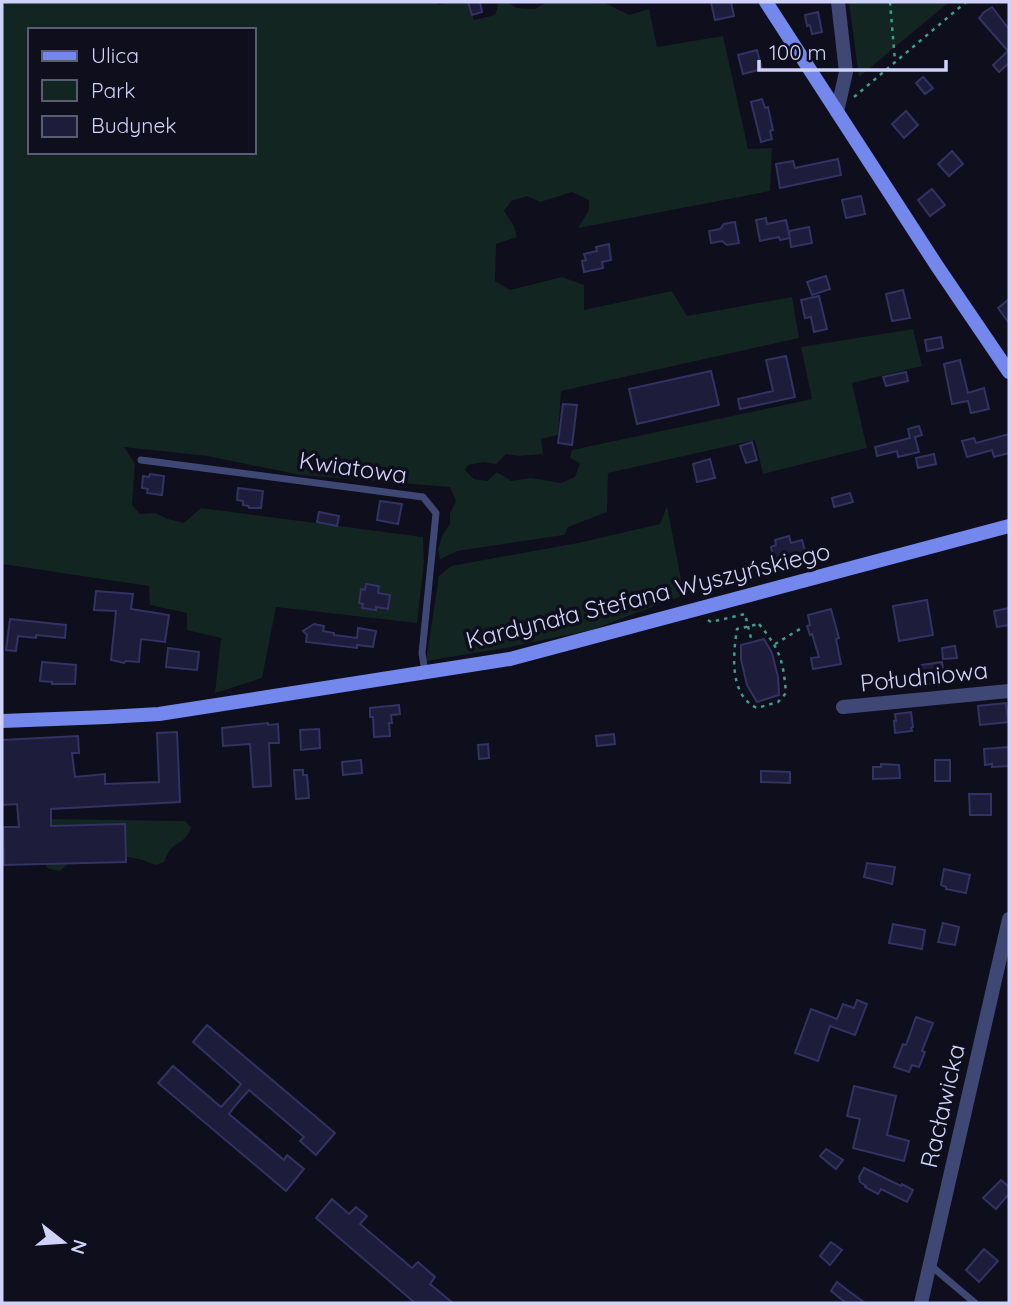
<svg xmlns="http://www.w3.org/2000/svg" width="1011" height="1305" font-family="Quicksand,sans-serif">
  <rect width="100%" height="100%" fill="#0e0e1c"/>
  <!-- green -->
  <g fill="#122521" fill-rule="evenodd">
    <path d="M2,2H437L439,5L448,2H467L474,20L495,15L499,2H507L517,8L535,9L547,2H593V4L605,3L629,15L649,9L657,47L723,36L748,149L772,148L770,191L578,228L589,210V200L572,192L540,202L527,196L511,201L504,211L514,226L517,237L496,244L495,281L510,290L562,277L584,285V310L672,291L687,316L792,297L799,338L561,391L558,435L541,439L543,454L519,456L506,454L496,464L484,462L468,465L465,470L474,479L487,481L497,472L511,481L531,478L561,483L575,477L580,463L570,458L572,450L812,399L801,347L913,329L922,366L852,383L867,448L763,474L755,440L608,473L607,512L568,527L564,535L457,551L440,559L438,549L443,534L450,524V513L456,501L450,487L301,475L207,456L124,447L135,464L132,505L140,514L155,513L168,519L184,523L201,508L423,537L424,562L417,623L276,607L262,678L215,693L221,638L187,630V613L150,605L149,586L2,564ZM30,30H254V152H30Z"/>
    <path d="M849,2H949L859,77Z"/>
    <path d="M667,506L684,595L591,630L505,648L426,661L439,576L451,566L578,543L660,524Z"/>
    <path d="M46,819L185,821L191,827C187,842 177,841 170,850C167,854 166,858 164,862L155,865C132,853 103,856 77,856L60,871L49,869L43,862Z"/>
  </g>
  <!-- building -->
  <g fill="#1d1c3a" stroke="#323263" stroke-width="2">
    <path d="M468,2H480L482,12L472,15Z"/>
    <path d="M711,2H731L734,16L715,20Z"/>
    <path d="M992,7L1009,29V63L999,72L993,65L1008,51L979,18L982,15L983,13Z"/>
    <path d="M818,12L822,32L812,34L810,25L807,26L805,15Z"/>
    <path d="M757,50L762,69L743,74L738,55Z"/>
    <path d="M923,77L933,88L925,94L916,83Z"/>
    <path d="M762,99L765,108L768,107L773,130L770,131L772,139L761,142L751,102Z"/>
    <path d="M906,111L918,125L904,138L892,124Z"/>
    <path d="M952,151L963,164L949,176L938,164Z"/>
    <path d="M838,159L841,175L780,188L776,164L793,161L795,168Z"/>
    <path d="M932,189L945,205L930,216L918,200Z"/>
    <path d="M861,196L865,214L846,218L842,200Z"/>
    <path d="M766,218L767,224L786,220L790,238L780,240L779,237L760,241L756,220Z"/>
    <path d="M735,222L739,243L727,245L722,241L711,243L709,231L720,229L724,224Z"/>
    <path d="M809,227L812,243L791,247L789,231Z"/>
    <path d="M609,244L611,260L602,262L603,268L584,272L582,261L586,260L584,254L597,251L596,247Z"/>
    <path d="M826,276L830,289L812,295L807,282Z"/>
    <path d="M903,290L910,318L892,321L886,294Z"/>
    <path d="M819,296L827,329L814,332L811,317L805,318L801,300Z"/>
    <path d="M1009,299V323L998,308Z"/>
    <path d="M941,337L943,348L927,351L925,340Z"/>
    <path d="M786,356L795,397L740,409L738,399L773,391L766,360Z"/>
    <path d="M960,360L968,393L984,388L989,409L971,413L968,401L952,404L944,364Z"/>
    <path d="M711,371L719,405L637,424L629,389Z"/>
    <path d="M906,372L908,381L886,386L883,377Z"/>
    <path d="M563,404L577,405L572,445L558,443Z"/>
    <path d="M919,426L922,435L915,437L919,452L898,457L897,451L877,456L875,447L910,438L908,429Z"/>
    <path d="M1009,434V453L994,457L992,450L967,457L962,441L974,438L976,443Z"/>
    <path d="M752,442L757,460L746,463L740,446Z"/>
    <path d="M934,454L936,464L918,468L916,458Z"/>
    <path d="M710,459L715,478L697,482L693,464Z"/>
    <path d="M150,474L164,476L162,495L147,493L148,489L142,488L143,476L149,477Z"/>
    <path d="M238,488L263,491L261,508H249L248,506L243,505V501L237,500Z"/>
    <path d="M850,493L853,502L834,507L832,498Z"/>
    <path d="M380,501L402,504L398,524L377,520Z"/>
    <path d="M319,512L339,516L337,526L317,522Z"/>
    <path d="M789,536L791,543L802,540L806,554L794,557L795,560L781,564L780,559L774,561L771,547L776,545L775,540Z"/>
    <path d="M366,584L379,586L378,593L390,595L388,609L376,607V610L362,608L363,604L359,603L361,589L365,590Z"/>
    <path d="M96,591L133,594L131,609L169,615L165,642L141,639L139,662L126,661L124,663L111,660L116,611L94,610Z"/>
    <path d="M927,600L933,635L899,641L893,606Z"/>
    <path d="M1009,608V625L997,627L994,611Z"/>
    <path d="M831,609L839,638L836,639L841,664L813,669L811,658L819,657L812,634L810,635L807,626L810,625L808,615Z"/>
    <path d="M10,619L66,625L65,638L36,635V638L18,636L16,651L6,650Z"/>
    <path d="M314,624L324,626L323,631L334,633V635L357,638L358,628L376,631L373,647L357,645V648L306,642L307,635L303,631Z"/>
    <path d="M764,639L772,653L778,677L779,695L757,702L747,685L741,660V645Z"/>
    <path d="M955,646L957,658L943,659L942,648Z"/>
    <path d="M168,648L199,652L197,670L166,667Z"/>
    <path d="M42,662L76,665L75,684H52V682L40,681Z"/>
    <path d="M942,662L944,675L941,676L942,683L924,685L921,665Z"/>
    <path d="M1006,703L1008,722L980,725L978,706Z"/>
    <path d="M399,705L400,714L391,715L392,723H389L390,736L374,737L373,717H370V708Z"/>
    <path d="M911,712L913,727L911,728L912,731L895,733L894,721H896L895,714Z"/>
    <path d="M268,723V725L278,724L279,743H269L271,786L253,787L250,744L223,746L222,728Z"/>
    <path d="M319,729L320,748L301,750L300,730Z"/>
    <path d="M177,732L180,802L51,809V826L125,824L126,862L4,865L3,827H19L17,804L2,805V740L78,736L79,753H72L75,777L105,774V784L159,782L157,733Z"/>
    <path d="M614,734L615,744L597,746L596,736Z"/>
    <path d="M488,744L489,758L479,759L478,745Z"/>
    <path d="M1009,747V766L992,767V764L985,765L984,749Z"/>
    <path d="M361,760L362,773L343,775L342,762Z"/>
    <rect x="935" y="760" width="15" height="21"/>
    <path d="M881,764L899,765L900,778L873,779V767H881Z"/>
    <path d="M294,770H303V775H307L309,798L296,799Z"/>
    <path d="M761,771L790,772V783L761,782Z"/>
    <path d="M969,794H991V815H970Z"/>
    <path d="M867,863L895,867L892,884L864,877Z"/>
    <path d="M944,869L970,875L966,893L946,889V887L941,885Z"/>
    <path d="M943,923L959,927L955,945L938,942Z"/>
    <path d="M893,924L925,930L922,949L889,943Z"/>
    <path d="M857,1000L867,1004L855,1035L830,1026L818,1061L795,1053L811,1009L837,1019L843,1004L854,1008Z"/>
    <path d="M916,1017L933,1023L922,1051L925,1052L919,1067L912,1065L909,1072L894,1067L903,1044L906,1045Z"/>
    <path d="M207,1025L335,1133L316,1155L300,1141L304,1137L249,1090L234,1107L229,1114L284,1160L287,1155L304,1169L286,1191L158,1083L173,1066L221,1107L233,1094L241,1084L193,1042Z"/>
    <path d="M854,1086L896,1096L887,1135L909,1141L904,1161L853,1148L860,1119L847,1116Z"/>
    <path d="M826,1149L843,1160L836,1169L820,1156Z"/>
    <path d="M864,1168L901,1186L902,1184L913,1190L907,1202L881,1189L878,1194L865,1187L866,1186L860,1182L859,1177Z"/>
    <path d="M1001,1180L1009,1187V1194L996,1209L983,1198Z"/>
    <path d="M332,1199L349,1214L356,1207L367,1216L360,1224L412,1268L418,1262L435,1277L430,1284L453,1303H415L316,1218Z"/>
    <path d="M831,1242L842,1250L830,1265L820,1256Z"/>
    <path d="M984,1249L998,1261L979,1282L966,1270Z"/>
    <path d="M837,1282L850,1292L865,1303H846L831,1291Z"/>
  </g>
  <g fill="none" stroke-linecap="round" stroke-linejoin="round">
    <!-- path -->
    <g stroke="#3c9f87" stroke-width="2.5" stroke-dasharray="3.5 5" stroke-linecap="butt">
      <path d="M890,2L895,61"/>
      <path d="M854,97L966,2"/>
      <path d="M708,620L711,622L745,614L752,642"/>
      <path d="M759,624C780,650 783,659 786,693L778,702L757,708C729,695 733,655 737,629Z"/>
      <path d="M775,644L800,629"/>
    </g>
    <!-- lane -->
    <g stroke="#3f4775" stroke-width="7">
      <path d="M141,460L423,497L436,513L422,653L425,672"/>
      <path d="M930,1265L975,1303"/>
    </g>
    <!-- street -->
    <g stroke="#3f4775" stroke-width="14">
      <path d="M837,112L846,72L838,2"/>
      <path d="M843,707L1009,691"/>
      <path d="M921,1303L1009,919"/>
    </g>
    <!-- secondary -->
    <g stroke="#7387ec" stroke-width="14">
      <path d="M766,2L937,266L1009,372"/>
      <path d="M2,721L107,717L159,714L510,659L1009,526"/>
    </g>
  </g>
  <g text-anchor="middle" stroke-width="7" stroke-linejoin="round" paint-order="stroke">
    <!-- street labels -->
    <g font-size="24" fill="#cfd2f9" stroke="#0e0e1c">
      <text transform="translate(353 468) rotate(8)" y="8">Kwiatowa</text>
      <text transform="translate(648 596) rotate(-14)" y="8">Kardynała Stefana Wyszyńskiego</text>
      <text transform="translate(924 677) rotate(-6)" y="8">Południowa</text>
      <text transform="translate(943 1106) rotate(-77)" y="8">Racławicka</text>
    </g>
  </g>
  <!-- border -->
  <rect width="1011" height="1305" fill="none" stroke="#cfd2f9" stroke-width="7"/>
  <!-- legend -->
  <rect x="28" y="28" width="228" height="126" fill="#0e0e1c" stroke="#5b5c74" stroke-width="2"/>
  <rect x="42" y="51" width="35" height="10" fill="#7387ec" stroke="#5b5c74" stroke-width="2"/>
  <text x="91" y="63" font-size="21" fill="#cfd2f9">Ulica</text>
  <rect x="42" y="80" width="35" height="21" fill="#122521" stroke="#5b5c74" stroke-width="2"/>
  <text x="91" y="98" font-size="21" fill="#cfd2f9">Park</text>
  <rect x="42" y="116" width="35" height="21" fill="#1d1c3a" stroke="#5b5c74" stroke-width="2"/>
  <text x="91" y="133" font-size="21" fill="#cfd2f9">Budynek</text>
  <!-- north arrow -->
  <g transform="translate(63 1242) rotate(107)" stroke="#0e0e1c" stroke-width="5" paint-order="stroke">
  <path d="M0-5L12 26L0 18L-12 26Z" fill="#cfd2f9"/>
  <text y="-10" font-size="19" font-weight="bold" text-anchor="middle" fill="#cfd2f9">N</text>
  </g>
  <!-- scale -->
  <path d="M759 60v10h187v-10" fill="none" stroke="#cfd2f9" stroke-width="3.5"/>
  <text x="769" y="60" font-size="21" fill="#cfd2f9" stroke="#0e0e1c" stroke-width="5" paint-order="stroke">100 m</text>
</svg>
